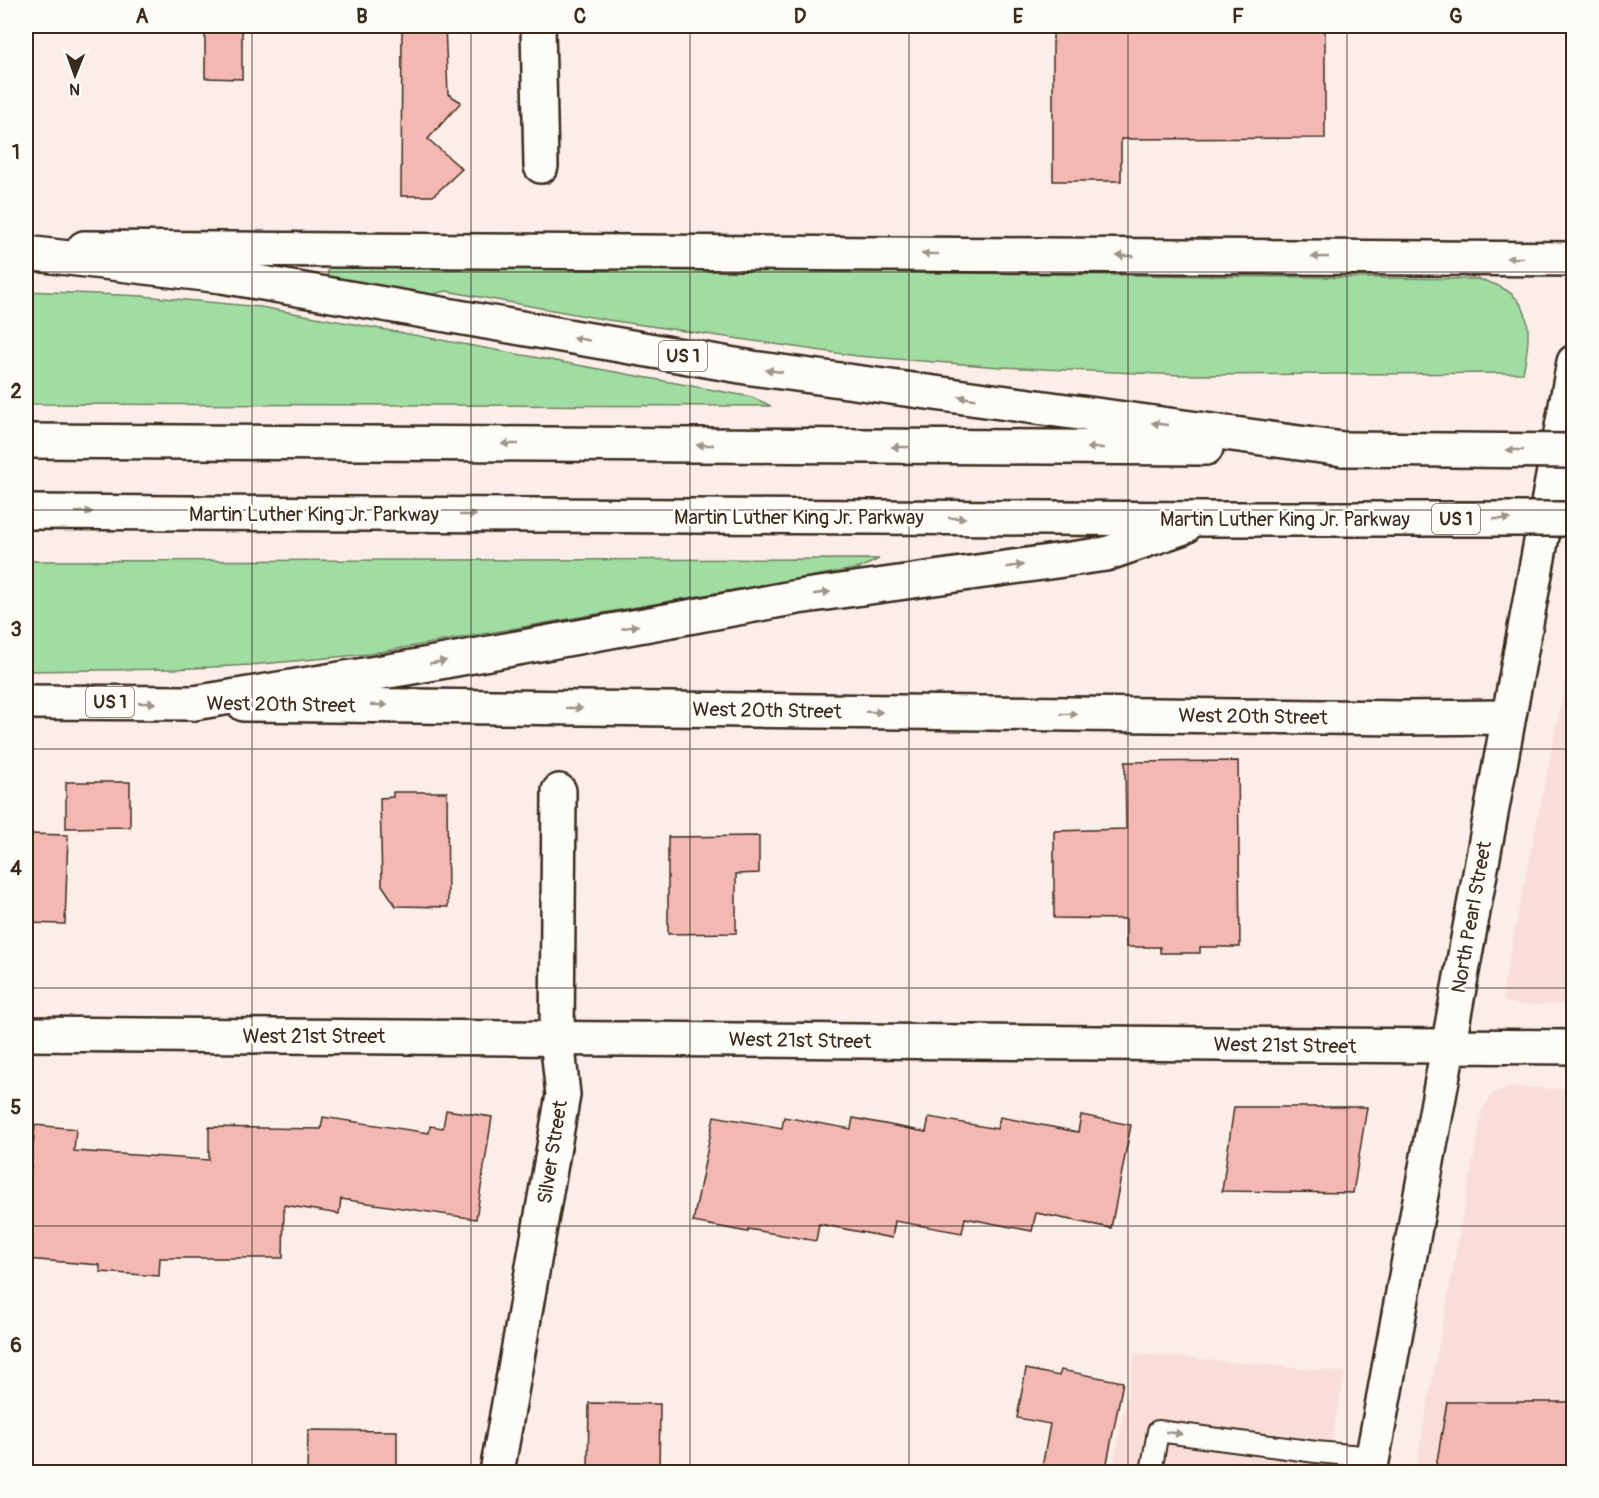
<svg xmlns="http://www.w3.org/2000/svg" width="1599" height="1498" font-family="Pangolin,sans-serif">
  <rect width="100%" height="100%" fill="#fbeee9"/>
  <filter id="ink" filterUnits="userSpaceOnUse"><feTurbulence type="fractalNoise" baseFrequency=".0167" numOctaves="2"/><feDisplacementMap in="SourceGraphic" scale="12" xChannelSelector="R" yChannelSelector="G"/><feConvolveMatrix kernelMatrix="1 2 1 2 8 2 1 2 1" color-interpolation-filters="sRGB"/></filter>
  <g filter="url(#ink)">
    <!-- built -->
    <g fill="#f9ded8">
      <path d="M1567,673H1574L1573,1004L1518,1005L1504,1001L1503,988Z"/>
      <path d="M1509,1087L1573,1089V1472H1415L1482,1112L1492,1094Z"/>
      <path d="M1135,1353L1345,1372L1326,1472H1112Z"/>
    </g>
    <!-- green -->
    <g fill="#a1dca3" stroke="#6e8360" stroke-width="1.5">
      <path d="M333,266L1477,279C1533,291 1533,325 1523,373L1183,375L1000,367L857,356L608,320L446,291L421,297L332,281L328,277V268Z"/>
      <path d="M26,291L143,296L261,307L752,397L771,406L26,404Z"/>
      <path d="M879,559L860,568L369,654L251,665L175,669L26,671V561Z"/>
    </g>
    <!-- building -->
    <g fill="#f4b8b2" stroke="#3b2a1e" stroke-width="1.5">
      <path d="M205,26H242V79L205,78Z"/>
      <path d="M402,26H445L448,94L461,102L428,139L462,169L433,196H401Z"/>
      <path d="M1053,26H1325V138L1121,139V181H1053Z"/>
      <path d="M1238,761L1240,947H1200V953H1160V947H1126V919L1054,918V831L1126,829L1125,762Z"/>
      <path d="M66,782H130V827L66,828Z"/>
      <path d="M393,792H447L448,907L396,906L382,885L380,798L393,797Z"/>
      <path d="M26,834L68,835L65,924L26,923Z"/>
      <path d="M759,836V873L736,874V933L668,934V837Z"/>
      <path d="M1234,1107H1367L1353,1193L1222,1191Z"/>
      <path d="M446,1110L492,1117L476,1219L341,1199L339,1214L284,1205L283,1258H160L159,1276L100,1272V1265L26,1259V1225L35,1125L76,1129L74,1151L209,1160V1127L321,1129L323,1117L429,1133L430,1126L443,1128Z"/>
      <path d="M1081,1115L1131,1125L1111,1228L1036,1213L1032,1231L965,1218L962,1233L895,1221L892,1238L819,1224L816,1241L748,1229V1232L693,1222L714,1116L782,1128L784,1117L851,1129L853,1118L926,1132L929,1117L997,1129L1000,1117L1078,1132Z"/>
      <path d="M1026,1369L1059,1376L1061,1370L1123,1382L1105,1473H1041L1050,1424L1017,1418Z"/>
      <path d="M1447,1402H1568V1473H1435Z"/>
      <path d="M589,1403L660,1404L659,1473H588Z"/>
      <path d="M308,1430L397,1431V1469L385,1468V1473H307Z"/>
    </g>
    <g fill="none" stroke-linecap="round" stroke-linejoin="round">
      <defs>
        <path id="service" d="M1151,1472L1158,1431L1316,1452L1373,1457"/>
        <g id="minor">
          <path d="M538,26L541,166"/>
          <path d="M497,1472L563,1095L557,1038L559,791"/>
        </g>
        <g id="tertiary">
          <path d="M84,248L1574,259"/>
          <path d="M244,704L1403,718L1508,717"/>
          <path d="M26,1034L1574,1047"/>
          <path d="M1370,1472L1574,362"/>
        </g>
        <path id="primary" d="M26,702L194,703"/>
        <g id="motorway">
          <path d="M26,253L222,276L752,368L1343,449"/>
          <path d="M26,441L1206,448"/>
          <path d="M26,512L1207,519H1339"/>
          <path d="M194,703L407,668L798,597L1106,554L1184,527"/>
        </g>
      </defs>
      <!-- service casing -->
      <use href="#service" stroke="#3b2a1e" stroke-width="24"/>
      <!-- minor casing -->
      <use href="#minor" stroke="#3b2a1e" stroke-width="38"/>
      <!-- tertiary casing -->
      <use href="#tertiary" stroke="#3b2a1e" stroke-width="38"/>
      <!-- primary casing -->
      <use href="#primary" stroke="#3b2a1e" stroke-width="38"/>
      <!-- motorway casing -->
      <use href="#motorway" stroke="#3b2a1e" stroke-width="38"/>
      <!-- service -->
      <use href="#service" stroke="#fdfcf7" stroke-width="20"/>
      <!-- minor -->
      <use href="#minor" stroke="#fdfcf7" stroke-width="33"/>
      <!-- tertiary -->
      <use href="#tertiary" stroke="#fdfcf7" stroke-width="33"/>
      <!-- primary -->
      <use href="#primary" stroke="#fdfcf7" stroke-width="33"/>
      <!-- motorway -->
      <use href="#motorway" stroke="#fdfcf7" stroke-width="33"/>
      <defs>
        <g id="motorway-bridge">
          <path d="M1343,449L1574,451"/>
          <path d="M1339,519H1574"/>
        </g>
      </defs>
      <!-- motorway-bridge casing -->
      <use href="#motorway-bridge" stroke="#3b2a1e" stroke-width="38" stroke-linecap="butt"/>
      <!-- motorway-bridge -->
      <use href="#motorway-bridge" stroke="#fdfcf7" stroke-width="33"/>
    </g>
    <!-- one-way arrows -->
    <defs><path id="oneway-solid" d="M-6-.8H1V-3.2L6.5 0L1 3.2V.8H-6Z" transform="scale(1.5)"/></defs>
    <g fill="#9c938a">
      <use href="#oneway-solid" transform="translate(930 254) rotate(-180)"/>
      <use href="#oneway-solid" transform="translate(1125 256) rotate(-180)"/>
      <use href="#oneway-solid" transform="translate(1320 257) rotate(-180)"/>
      <use href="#oneway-solid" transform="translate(1515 258) rotate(-180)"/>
      <use href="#oneway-solid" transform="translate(581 339) rotate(-170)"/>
      <use href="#oneway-solid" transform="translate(774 371) rotate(-172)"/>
      <use href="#oneway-solid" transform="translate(967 398) rotate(-172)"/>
      <use href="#oneway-solid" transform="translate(1160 424) rotate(-172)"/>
      <use href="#oneway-solid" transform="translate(510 444) rotate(-180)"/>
      <use href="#oneway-solid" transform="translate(705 445) rotate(-180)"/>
      <use href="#oneway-solid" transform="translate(900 447) rotate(-180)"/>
      <use href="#oneway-solid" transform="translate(1095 448) rotate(-180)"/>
      <use href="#oneway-solid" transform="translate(1515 450) rotate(-180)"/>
      <use href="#oneway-solid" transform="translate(84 512)"/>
      <use href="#oneway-solid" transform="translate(468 515)"/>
      <use href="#oneway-solid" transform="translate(957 518)"/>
      <use href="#oneway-solid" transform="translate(1502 519)"/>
      <use href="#oneway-solid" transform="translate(1015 566) rotate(-8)"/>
      <use href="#oneway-solid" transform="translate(822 593) rotate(-8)"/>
      <use href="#oneway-solid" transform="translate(630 627) rotate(-10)"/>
      <use href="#oneway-solid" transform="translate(438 662) rotate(-10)"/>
      <use href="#oneway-solid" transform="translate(147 703)"/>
      <use href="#oneway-solid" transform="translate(379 705) rotate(1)"/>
      <use href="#oneway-solid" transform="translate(574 708) rotate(1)"/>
      <use href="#oneway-solid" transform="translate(874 712) rotate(1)"/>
      <use href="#oneway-solid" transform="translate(1069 714) rotate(1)"/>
      <use href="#oneway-solid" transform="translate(1174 1433) rotate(8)"/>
    </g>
  </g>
  <!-- grid -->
  <path fill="none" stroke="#3b2a1e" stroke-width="1.5" stroke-opacity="0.55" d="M252,26V1472M471,26V1472M690,26V1472M909,26V1472M1128,26V1472M1347,26V1472M26,272H1574M26,510H1574M26,749H1574M26,988H1574M26,1226H1574"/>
  <g text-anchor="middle" stroke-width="5" stroke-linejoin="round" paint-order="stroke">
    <!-- shield labels -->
    <g fill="#fdfcf7" stroke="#75695f" stroke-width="1.5">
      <rect x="659" y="341" width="48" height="30" rx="4.5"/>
      <rect x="1432" y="504" width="48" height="30" rx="4.5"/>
      <rect x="86" y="687" width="48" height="30" rx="4.5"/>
    </g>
    <g font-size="18" font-weight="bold" fill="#3b2a1e">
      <text x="683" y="362">US 1</text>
      <text x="1456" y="525">US 1</text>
      <text x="110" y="708">US 1</text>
    </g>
    <!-- street labels -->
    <g font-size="20" fill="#3b2a1e" stroke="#fdfcf7">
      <text x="314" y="521">Martin Luther King Jr. Parkway</text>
      <text x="799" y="524">Martin Luther King Jr. Parkway</text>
      <text x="1285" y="526">Martin Luther King Jr. Parkway</text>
      <text transform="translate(281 704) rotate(1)" y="7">West 20th Street</text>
      <text transform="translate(767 710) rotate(1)" y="7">West 20th Street</text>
      <text transform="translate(1253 716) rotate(1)" y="7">West 20th Street</text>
      <text transform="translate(1471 917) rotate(-80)" y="7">North Pearl Street</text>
      <text x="314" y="1043">West 21st Street</text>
      <text transform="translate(800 1040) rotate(1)" y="7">West 21st Street</text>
      <text transform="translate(1285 1045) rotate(1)" y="7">West 21st Street</text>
      <text transform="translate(552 1152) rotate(-81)" y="7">Silver Street</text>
    </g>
  </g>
  <!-- margin -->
  <rect width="1599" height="1498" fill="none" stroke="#fdfcf7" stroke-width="66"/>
  <!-- north arrow -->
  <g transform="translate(75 75) rotate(181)" stroke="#fdfcf7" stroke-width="4.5" paint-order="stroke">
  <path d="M0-4.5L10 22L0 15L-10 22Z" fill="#3b2a1e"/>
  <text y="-9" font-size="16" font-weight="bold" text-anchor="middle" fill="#3b2a1e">N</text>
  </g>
  <rect x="33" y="33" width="1533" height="1432" fill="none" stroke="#3b2a1e" stroke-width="2"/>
  <g font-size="20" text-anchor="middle" font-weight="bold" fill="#3b2a1e">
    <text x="142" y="23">A</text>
    <text x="362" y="23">B</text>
    <text x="580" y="23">C</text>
    <text x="800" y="23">D</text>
    <text x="1018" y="23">E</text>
    <text x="1238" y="23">F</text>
    <text x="1456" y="23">G</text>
    <text x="16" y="159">1</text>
    <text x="16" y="398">2</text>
    <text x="16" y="636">3</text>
    <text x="16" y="875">4</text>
    <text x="16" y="1114">5</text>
    <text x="16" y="1352">6</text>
  </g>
</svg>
